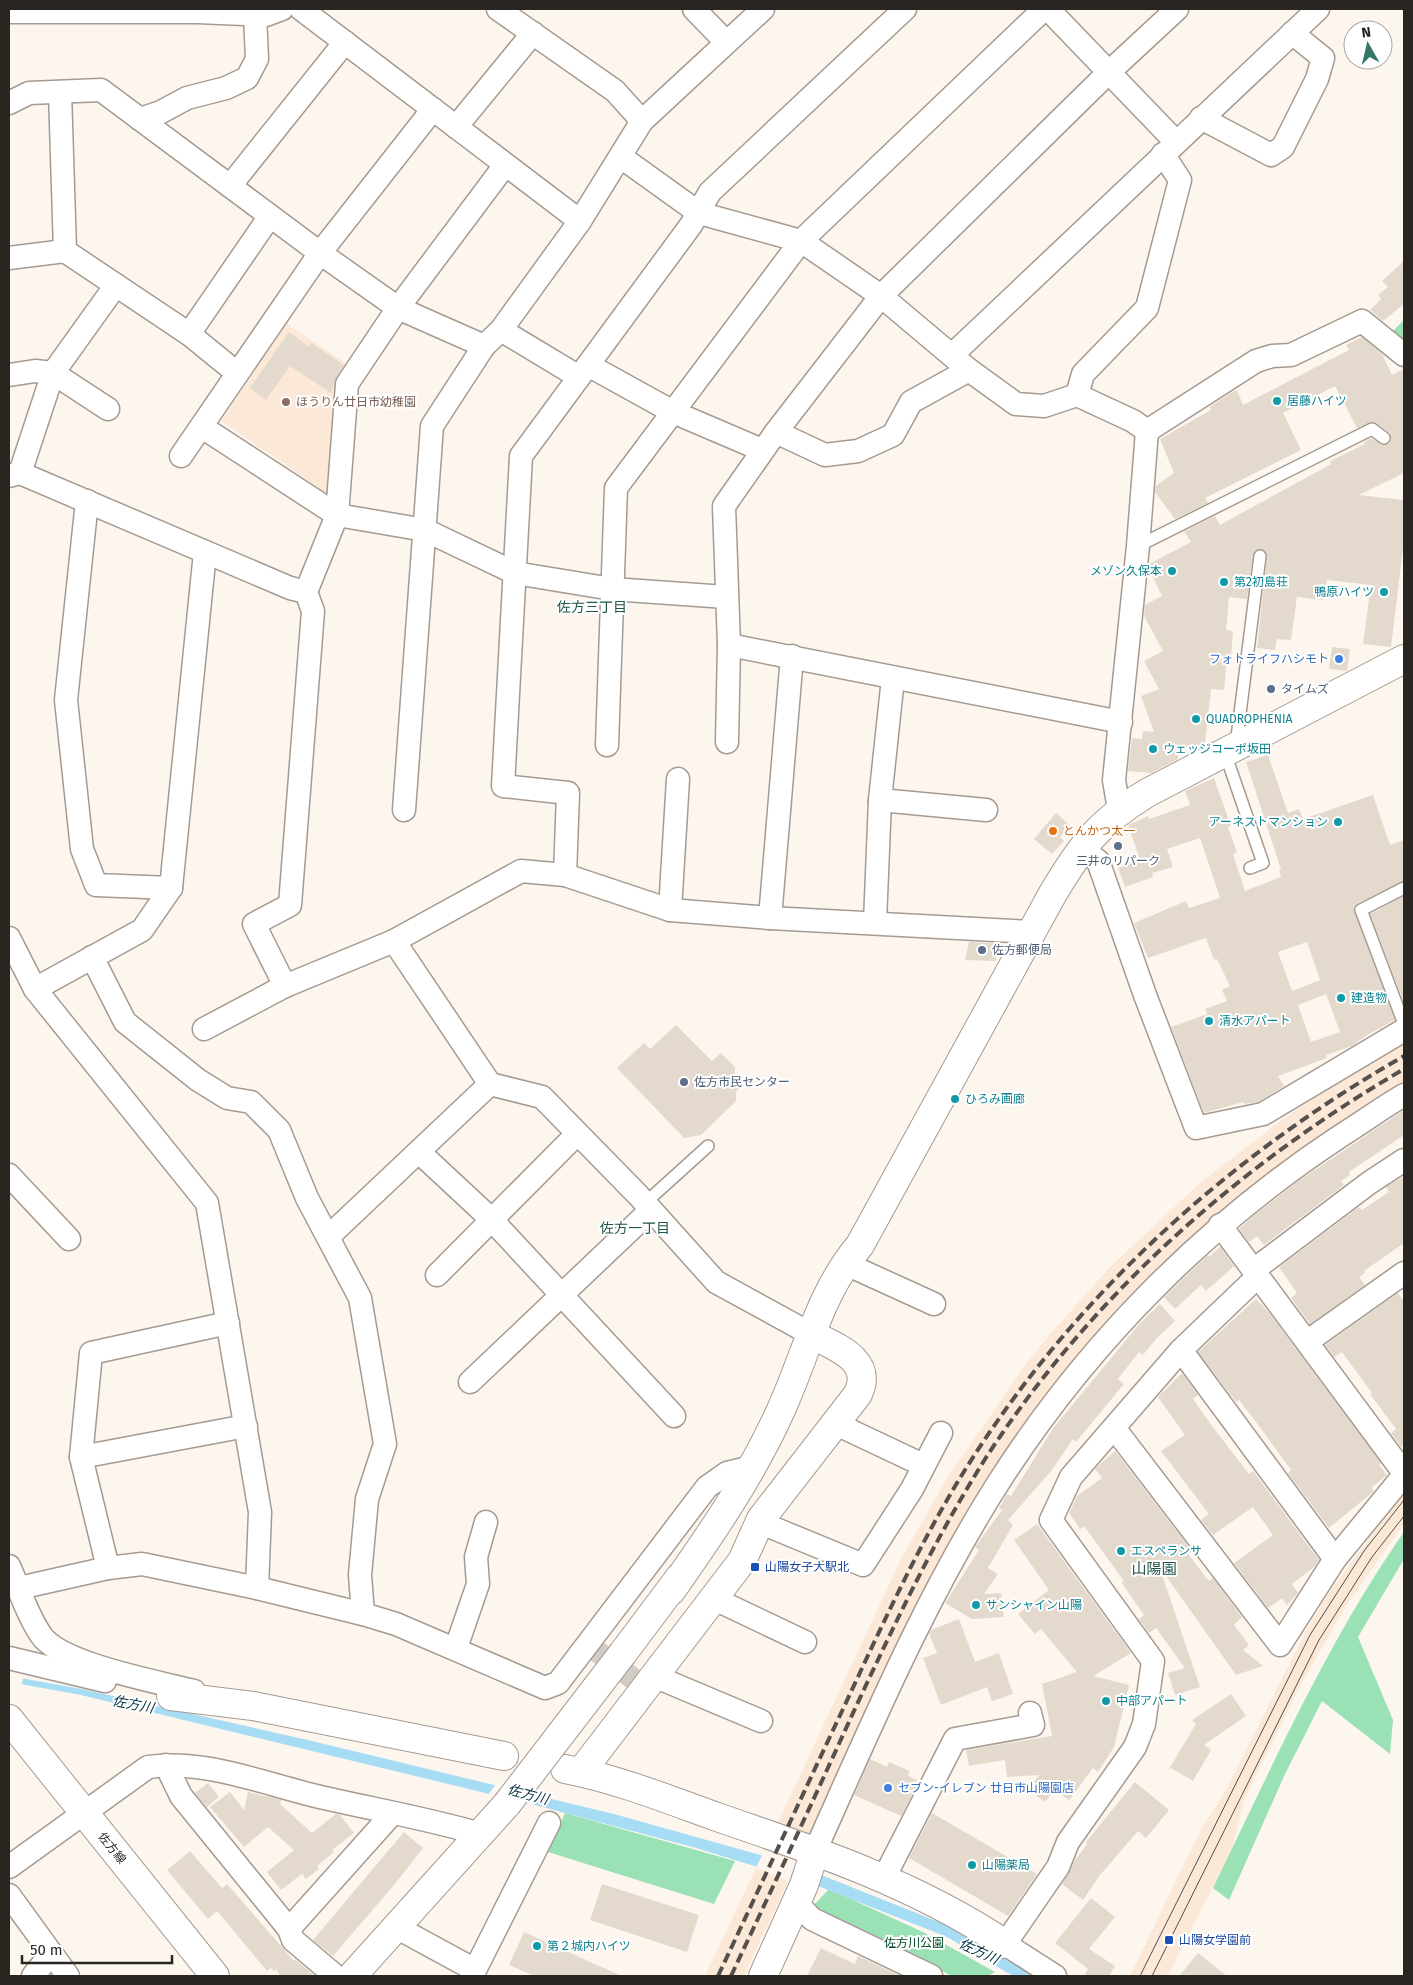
<svg xmlns="http://www.w3.org/2000/svg" width="1413" height="1985" font-family="'Fira Sans','Noto Sans JP',sans-serif">
  <rect width="100%" height="100%" fill="#fdf6ef"/>
  <!-- built -->
  <g fill="#fbe8d7">
    <path d="M287,324L350,366L331,496L221,421Z"/>
    <path d="M1404,1043V1082L1303,1147L1233,1200L1136,1290L1077,1355L1050,1389L999,1461L932,1574L797,1862L765,1850L901,1559L946,1480L1023,1368L1051,1333L1111,1266L1201,1182L1283,1119L1359,1069Z"/>
    <path d="M1404,1492V1524L1349,1601L1300,1686L1244,1800L1232,1849L1168,1976H1130L1199,1833L1226,1790L1305,1633L1331,1590Z"/>
    <path d="M756,1868L788,1881L744,1976H705Z"/>
  </g>
  <!-- green -->
  <g fill="#9be1b6">
    <path d="M1404,320V343L1391,333Z"/>
    <path d="M1404,1532V1559L1358,1637L1393,1720L1390,1754L1322,1701L1285,1774L1229,1900L1213,1888C1272,1767 1327,1642 1404,1532Z"/>
    <path d="M565,1813L735,1861L714,1904L548,1852Z"/>
    <path d="M829,1889L923,1932L995,1972L987,1976H952L830,1917L814,1905Z"/>
  </g>
  <!-- water -->
  <path fill="#a7dcf5" d="M9,1676L82,1689L312,1741L614,1814L796,1865L949,1926L1006,1955L1035,1976H1013L947,1937L813,1884L696,1848L539,1806L81,1695L9,1682Z"/>
  <!-- pier -->
  <g fill="#fdf6ef">
    <path d="M9,1673L24,1676L21,1686L9,1684Z"/>
    <path d="M497,1783L541,1794L531,1807L487,1796Z"/>
    <path d="M763,1853L797,1862L789,1880L756,1868Z"/>
  </g>
  <!-- building -->
  <g fill="#e4d9cd" fill-rule="evenodd">
    <path d="M1404,261V304L1383,321L1370,310L1381,299L1378,295L1388,287L1382,281Z"/>
    <path d="M289,332L309,347L311,343L344,365L336,377L331,393L290,366L266,400L250,388Z"/>
    <path d="M1362,337L1382,354L1392,375L1404,369V473L1359,495L1404,500V540L1391,647L1363,644L1371,585L1327,580L1323,600L1297,597L1291,640L1277,639L1275,650L1257,648L1267,557L1264,550L1257,549L1253,555L1247,599L1229,597L1226,630L1233,631L1231,657L1227,656L1224,690L1211,689L1205,743L1196,748L1179,747L1178,759L1151,773L1128,771L1132,738L1142,739L1143,731L1154,732L1141,696L1159,689L1144,661L1163,651L1144,616L1145,605L1162,596L1149,569V564L1191,542L1184,531L1215,516L1220,525L1331,464L1330,461L1365,444L1364,442L1371,438L1384,445L1390,443L1391,438L1388,432L1373,422L1357,428L1335,386L1283,413L1301,450L1205,498L1208,503L1175,519L1155,492L1156,486L1174,473L1160,439L1211,410L1209,407L1231,393L1237,390L1243,405L1349,350L1346,345Z"/>
    <path d="M1332,647L1350,649L1347,671L1329,669Z"/>
    <path d="M1268,755L1288,813L1299,809L1303,819L1373,795L1390,845L1404,840V881L1358,903L1354,910L1395,1020L1367,1035L1352,1046L1326,1055L1327,1058L1278,1076L1284,1086L1258,1102L1244,1104L1243,1102L1204,1113L1171,1027L1207,1014L1205,1009L1227,1001L1222,990L1230,986L1217,959L1214,960L1206,938L1148,958L1134,923L1186,901L1189,908L1220,898L1200,838L1167,849L1173,867L1152,873L1153,877L1125,887L1118,868L1140,860L1128,825L1148,816L1149,819L1190,805L1185,791L1214,778L1231,826L1228,827L1237,852L1233,854L1245,891L1281,877L1279,870L1281,869L1246,762ZM1307,942L1320,980L1292,991L1278,952ZM1326,994L1340,1032L1311,1042L1298,1005Z"/>
    <path d="M1056,813L1070,825L1060,837L1064,841L1052,854L1034,839Z"/>
    <path d="M1404,896V1003L1370,914Z"/>
    <path d="M969,942L996,943V961L965,960Z"/>
    <path d="M676,1025L712,1061L721,1053L735,1067V1081L741,1087L736,1092V1101L701,1135L684,1138L617,1068L644,1043L650,1049Z"/>
    <path d="M1404,1110V1135L1349,1172L1350,1175L1341,1181L1344,1185L1264,1245L1257,1236L1249,1242L1239,1229L1253,1216L1300,1180Z"/>
    <path d="M1404,1176V1243L1364,1271L1365,1273L1359,1277L1365,1285L1310,1324L1291,1298L1297,1293L1279,1267L1359,1207L1362,1210L1389,1192L1386,1187Z"/>
    <path d="M1220,1247L1234,1266L1206,1291L1201,1285L1175,1309L1164,1297L1208,1255L1209,1257Z"/>
    <path d="M1398,1293L1404,1302V1444L1401,1447L1391,1433L1396,1429L1370,1394L1372,1393L1342,1352L1334,1357L1325,1345Z"/>
    <path d="M1256,1299L1270,1314L1381,1463L1379,1465L1387,1475L1372,1487L1373,1492L1329,1528L1288,1473L1291,1470L1259,1426L1239,1400L1236,1402L1198,1352Z"/>
    <path d="M1160,1304L1175,1321L1156,1339L1143,1355L1139,1352L1118,1379L1124,1384L1076,1442L1073,1439L1052,1470L1008,1520L1013,1525L988,1568L998,1574L984,1594L1001,1593L1004,1617L972,1619L945,1603L979,1550L975,1547L1002,1510L999,1508L1006,1496L1007,1494L1011,1496L1054,1427L1141,1322Z"/>
    <path d="M1182,1373L1198,1395L1193,1399L1212,1426L1249,1474L1253,1471L1319,1560L1314,1567L1292,1584L1298,1593L1287,1605L1282,1598L1268,1608L1234,1563L1273,1535L1253,1507L1213,1535L1201,1520L1209,1514L1161,1451L1185,1435L1158,1397Z"/>
    <path d="M1115,1451L1192,1551L1188,1554L1209,1581L1213,1578L1242,1617L1234,1625L1249,1645L1243,1650L1263,1666L1236,1675L1159,1566L1200,1687L1175,1695L1168,1673L1185,1668L1156,1628L1149,1633L1139,1619L1144,1615L1121,1582L1124,1581L1084,1526L1080,1529L1069,1513L1077,1496L1102,1478L1095,1469Z"/>
    <path d="M1037,1524L1131,1653L1093,1676L1129,1685L1114,1747L1098,1772L1093,1768L1069,1800L1054,1790L1045,1802L1028,1790L1039,1775L1007,1777L1005,1760L969,1766L966,1750L1052,1736L1042,1684L1077,1672L1041,1629L1035,1634L1018,1614L1049,1590L1014,1540Z"/>
    <path d="M959,1619L975,1662L999,1653L1013,1694L992,1701L987,1687L941,1705L923,1658L937,1653L929,1634L931,1630Z"/>
    <path d="M1231,1694L1246,1716L1204,1745L1211,1750L1193,1781L1171,1768L1169,1769L1196,1724L1192,1720Z"/>
    <path d="M870,1759L887,1767L889,1762L910,1771L908,1776L919,1781L901,1816L854,1795Z"/>
    <path d="M1135,1782L1169,1810L1146,1838L1138,1831L1100,1875L1083,1900L1062,1884L1075,1860L1087,1844L1086,1842Z"/>
    <path d="M208,1783L219,1797L207,1807L195,1793Z"/>
    <path d="M230,1792L244,1810L248,1792L281,1800L280,1804L312,1833L336,1814L340,1815L354,1833L332,1850L334,1852L317,1866L319,1869L306,1879L302,1874L281,1890L267,1872L294,1850L268,1827L244,1847L210,1807Z"/>
    <path d="M932,1813L1037,1874L1008,1916L909,1858Z"/>
    <path d="M404,1832L423,1848L394,1885L333,1956L313,1940Z"/>
    <path d="M190,1851L222,1888L227,1884L294,1961L295,1959L315,1976H280L276,1969L274,1971L271,1968L267,1971L217,1911L208,1919L167,1870Z"/>
    <path d="M602,1884L699,1915L687,1952L590,1920Z"/>
    <path d="M1091,1898L1115,1917L1089,1949L1115,1966L1109,1976H1084L1088,1969L1055,1943Z"/>
    <path d="M524,1932L588,1961L622,1976H534L509,1965Z"/>
    <path d="M821,1948L855,1964L858,1956L901,1976H807Z"/>
    <path d="M1198,1953L1227,1976H1179Z"/>
  </g>
  <g fill="none" stroke-linecap="round" stroke-linejoin="round">
    <!-- street-tunnel -->
    <path stroke="#d3ccc6" stroke-width="22" stroke-dasharray="22 11" stroke-linecap="butt" d="M594,1649L640,1684"/>
    <defs>
      <g id="lane">
        <path d="M1138,546L1372,429L1384,438"/>
        <path d="M1236,745L1260,556"/>
        <path d="M1225,753L1263,863L1250,868"/>
        <path d="M1404,888L1361,910L1404,1024"/>
        <path d="M645,1203L708,1146"/>
      </g>
      <g id="street">
        <path d="M301,9L580,221"/>
        <path d="M498,9L615,91L642,121"/>
        <path d="M694,9L726,42"/>
        <path d="M1048,9L1176,142"/>
        <path d="M9,12H197L266,15L282,9"/>
        <path d="M60,92L65,251"/>
        <path d="M9,103L29,93L101,90L320,253L398,308L484,346"/>
        <path d="M1201,118L1271,155L1283,147L1317,79L1323,58L1292,33"/>
        <path d="M140,119L161,112L187,98L226,88L247,78L257,59L255,15"/>
        <path d="M456,127L533,33"/>
        <path d="M621,157L699,213L801,241L881,296L969,370L1016,404L1044,406L1077,395L1133,421L1147,431L1138,546L1114,780L1119,810"/>
        <path d="M230,186L345,42"/>
        <path d="M9,258L65,251L189,334L237,373"/>
        <path d="M501,330L579,377"/>
        <path d="M189,334L270,216"/>
        <path d="M952,355L1318,9"/>
        <path d="M588,365L673,412L762,450"/>
        <path d="M9,375L35,371L53,373L108,409"/>
        <path d="M1077,395L1083,374L1147,308L1180,180L1163,154"/>
        <path d="M202,427L337,515L425,530L515,573L612,589L726,597"/>
        <path d="M1147,431L1256,361L1272,356L1291,355L1362,321L1404,355"/>
        <path d="M776,432L825,455L858,451L893,435L911,402L969,370"/>
        <path d="M181,456L320,253L433,109"/>
        <path d="M20,473L53,373L116,285"/>
        <path d="M9,476L20,473L290,588L306,592L313,611L290,905L254,924L285,986"/>
        <path d="M87,501L66,700L82,849L96,885L171,888"/>
        <path d="M306,592L337,515L347,384L398,308L505,165"/>
        <path d="M729,645L1121,722"/>
        <path d="M727,742L729,645L724,506L776,432L881,296L1108,73L1177,9"/>
        <path d="M607,745L616,488L801,241L1044,9"/>
        <path d="M880,800L986,810"/>
        <path d="M404,810L432,426L484,346L501,330L580,221L642,121L763,9"/>
        <path d="M1081,848L1098,861L1145,995L1196,1128L1263,1114L1404,1030"/>
        <path d="M565,875L568,793L503,786L521,456L691,225L710,192L905,9"/>
        <path d="M670,910L678,779"/>
        <path d="M770,918L792,656"/>
        <path d="M875,922L880,800L893,678"/>
        <path d="M9,938L35,989L207,1203L260,1512L257,1588"/>
        <path d="M394,941L490,1084L542,1097L638,1195L716,1282L809,1333"/>
        <path d="M92,957L125,1022L198,1080L227,1098L251,1102L279,1130L307,1198L360,1298L385,1444L367,1499L360,1575L363,1614"/>
        <path d="M35,989L142,930L171,888L205,552"/>
        <path d="M204,1029L285,986L394,941L521,871L565,875L670,910L770,918L1031,932"/>
        <path d="M419,1152L491,1219L674,1416"/>
        <path d="M9,1175L69,1239"/>
        <path d="M1220,1225L1404,1473"/>
        <path d="M328,1237L490,1084"/>
        <path d="M844,1263L934,1304"/>
        <path d="M437,1275L577,1134"/>
        <path d="M1308,1341L1404,1273"/>
        <path d="M1181,1350L1335,1559"/>
        <path d="M470,1382L651,1210"/>
        <path d="M834,1423L923,1465"/>
        <path d="M1115,1429L1280,1645L1335,1559L1404,1475"/>
        <path d="M81,1457L246,1426"/>
        <path d="M761,1519L766,1525L863,1565L912,1489L941,1433"/>
        <path d="M9,1566C19,1588 27,1615 41,1635C60,1664 159,1682 194,1691"/>
        <path d="M108,1568L81,1457L91,1353L228,1323"/>
        <path d="M19,1588L108,1568L142,1564L257,1588L363,1614L396,1624L545,1688L558,1683L707,1487L727,1473L752,1467"/>
        <path d="M712,1601L723,1603L805,1642"/>
        <path d="M456,1648L478,1584L476,1557L486,1522"/>
        <path d="M9,1658L105,1681"/>
        <path d="M654,1676L761,1721"/>
        <path d="M166,1765L181,1796L289,1929L392,1814"/>
        <path d="M815,1851C872,1724 928,1591 1004,1474C1092,1339 1208,1223 1342,1135C1363,1122 1383,1107 1404,1095"/>
        <path d="M9,1867L148,1767C204,1759 262,1783 316,1796C371,1809 426,1818 480,1834"/>
        <path d="M884,1878L955,1739L1033,1725L1030,1713"/>
        <path d="M9,1895L68,1976"/>
        <path d="M796,1902L812,1919L931,1976"/>
        <path d="M289,1929L293,1940L332,1973"/>
        <path d="M407,1933L475,1970L472,1976"/>
        <path d="M1005,1944L1058,1867L1068,1842L1135,1747L1144,1724L1153,1661L1051,1520L1071,1477L1181,1350L1253,1281L1255,1269L1369,1183L1404,1160"/>
        <path d="M1005,1944L1055,1976"/>
        <path d="M475,1970L549,1823"/>
        <path d="M33,1976L51,1954"/>
      </g>
      <g id="secondary">
        <path d="M671,1591C711,1534 751,1476 780,1412C806,1356 819,1293 860,1245L1052,895C1081,846 1098,823 1147,793L1404,659"/>
        <path d="M623,1653L680,1577"/>
        <path d="M171,1696L253,1706L504,1756"/>
        <path d="M9,1719L215,1976"/>
        <path d="M565,1769C617,1779 667,1799 717,1817C817,1851 917,1885 1005,1944"/>
        <path d="M581,1772L742,1561L761,1519L858,1394C874,1359 835,1347 809,1333"/>
        <path d="M352,1976L507,1804"/>
        <path d="M763,1976L804,1885L815,1851"/>
      </g>
    </defs>
    <!-- lane casing -->
    <use href="#lane" stroke="#a69a90" stroke-width="14"/>
    <!-- street casing -->
    <use href="#street" stroke="#a69a90" stroke-width="25"/>
    <!-- secondary casing -->
    <use href="#secondary" stroke="#a69a90" stroke-width="30"/>
    <!-- lane -->
    <use href="#lane" stroke="#fff" stroke-width="11"/>
    <!-- street -->
    <use href="#street" stroke="#fff" stroke-width="22"/>
    <!-- secondary -->
    <use href="#secondary" stroke="#fff" stroke-width="28"/>
    <!-- tram -->
    <g stroke="#55504b" stroke-width="1">
      <path d="M1140,1976L1310,1635L1364,1551L1404,1500"/>
      <path d="M1152,1976L1319,1640L1372,1557L1404,1516"/>
    </g>
    <!-- rail -->
    <g stroke="#55504b" stroke-width="4" stroke-dasharray="10 5" stroke-linecap="butt">
      <path d="M718,1976C760,1887 801,1798 843,1709C878,1634 912,1559 954,1488C1062,1307 1222,1160 1404,1056"/>
      <path d="M731,1976C772,1889 813,1801 853,1713C894,1625 935,1538 987,1456C1092,1295 1239,1165 1404,1069"/>
    </g>
    <defs>
      <path id="secondary-bridge" d="M507,1804L623,1653"/>
    </defs>
    <!-- secondary-bridge casing -->
    <use href="#secondary-bridge" stroke="#a69a90" stroke-width="30" stroke-linecap="butt"/>
    <!-- secondary-bridge -->
    <use href="#secondary-bridge" stroke="#fff" stroke-width="28"/>
  </g>
  <!-- markers -->
  <g fill="#0f9aa8" stroke="#fff" stroke-width="2">
    <circle cx="1277" cy="401" r="5"/>
    <circle cx="1172" cy="571" r="5"/>
    <circle cx="1224" cy="582" r="5"/>
    <circle cx="1384" cy="592" r="5"/>
    <circle cx="1196" cy="719" r="5"/>
    <circle cx="1153" cy="749" r="5"/>
    <circle cx="1338" cy="822" r="5"/>
    <circle cx="1341" cy="998" r="5"/>
    <circle cx="1209" cy="1021" r="5"/>
    <circle cx="955" cy="1099" r="5"/>
    <circle cx="1121" cy="1551" r="5"/>
    <circle cx="976" cy="1605" r="5"/>
    <circle cx="1106" cy="1701" r="5"/>
    <circle cx="972" cy="1865" r="5"/>
    <circle cx="537" cy="1946" r="5"/>
  </g>
  <circle fill="#8d6e63" stroke="#fff" stroke-width="2" cx="286" cy="402" r="5"/>
  <g fill="#3f7fe0" stroke="#fff" stroke-width="2">
    <circle cx="1339" cy="659" r="5"/>
    <circle cx="888" cy="1788" r="5"/>
  </g>
  <g fill="#5c6f8a" stroke="#fff" stroke-width="2">
    <circle cx="1271" cy="689" r="5"/>
    <circle cx="1118" cy="846" r="5"/>
    <circle cx="982" cy="950" r="5"/>
    <circle cx="684" cy="1082" r="5"/>
  </g>
  <circle fill="#e8710a" stroke="#fff" stroke-width="2" cx="1053" cy="831" r="5"/>
  <g fill="#1a4fb4" stroke="#fff" stroke-width="2">
    <rect x="750" y="1562" width="10" height="10" rx="2.5"/>
    <rect x="1164" y="1935" width="10" height="10" rx="2.5"/>
  </g>
  <g text-anchor="middle" stroke-width="4" stroke-linejoin="round" paint-order="stroke">
    <!-- culture labels -->
    <g font-size="12" fill="#0d838f" stroke="#fff" text-anchor="start">
      <text x="1287" y="405">居藤ハイツ</text>
      <text x="1162" y="575" text-anchor="end">メゾン久保本</text>
      <text x="1234" y="586">第2初島荘</text>
      <text x="1374" y="596" text-anchor="end">鴨原ハイツ</text>
      <text x="1206" y="723">QUADROPHENIA</text>
      <text x="1163" y="753">ウェッジコーポ坂田</text>
      <text x="1328" y="826" text-anchor="end">アーネストマンション</text>
      <text x="1351" y="1002">建造物</text>
      <text x="1219" y="1025">清水アパート</text>
      <text x="965" y="1103">ひろみ画廊</text>
      <text x="1131" y="1555">エスペランサ</text>
      <text x="986" y="1609">サンシャイン山陽</text>
      <text x="1116" y="1705">中部アパート</text>
      <text x="982" y="1869">山陽薬局</text>
      <text x="547" y="1950">第２城内ハイツ</text>
    </g>
    <!-- education labels -->
    <g font-size="12" fill="#785e54" stroke="#fff" text-anchor="start">
      <text x="296" y="406">ほうりん廿日市幼稚園</text>
    </g>
    <!-- shop labels -->
    <g font-size="12" fill="#366cbe" stroke="#fff" text-anchor="end">
      <text x="1329" y="663">フォトライフハシモト</text>
      <text x="898" y="1792" text-anchor="start">セブン-イレブン 廿日市山陽園店</text>
    </g>
    <!-- service labels -->
    <g font-size="12" fill="#4e5e75" stroke="#fff" text-anchor="start">
      <text x="1281" y="693">タイムズ</text>
      <text x="1118" y="865" text-anchor="middle">三井のリパーク</text>
      <text x="992" y="954">佐方郵便局</text>
      <text x="694" y="1086">佐方市民センター</text>
    </g>
    <!-- food labels -->
    <g font-size="12" fill="#c56008" stroke="#fff" text-anchor="start">
      <text x="1063" y="835">とんかつ太一</text>
    </g>
    <!-- transit labels -->
    <g font-size="12" fill="#164399" stroke="#fff" text-anchor="start">
      <text x="765" y="1571">山陽女子大駅北</text>
      <text x="1179" y="1944">山陽女学園前</text>
    </g>
    <!-- street labels -->
    <g font-size="12" fill="#292520" stroke="#fff">
      <text transform="translate(112 1848) rotate(51)" y="4">佐方線</text>
    </g>
    <!-- park labels -->
    <g font-size="12" fill="#014728" stroke="#fff">
      <text x="914" y="1947">佐方川公園</text>
    </g>
    <!-- neighbourhood labels -->
    <g font-size="14" fill="#20554a" stroke="#fff">
      <text x="592" y="612">佐方三丁目</text>
      <text x="635" y="1233">佐方一丁目</text>
    </g>
    <!-- water labels -->
    <g font-size="14" font-style="italic" fill="#053243" stroke="#fff">
      <text transform="translate(133 1704) rotate(11)" y="5">佐方川</text>
      <text transform="translate(528 1794) rotate(15)" y="5">佐方川</text>
      <text transform="translate(979 1951) rotate(25)" y="5">佐方川</text>
    </g>
    <!-- quarter labels -->
    <g font-size="15" fill="#20554a" stroke="#fff">
      <text x="1154" y="1574">山陽園</text>
    </g>
  </g>
  <!-- border -->
  <rect width="1413" height="1985" fill="none" stroke="#292520" stroke-width="20"/>
  <!-- north arrow -->
  <g transform="translate(1368 45) rotate(352)"><circle r="24" fill="#ffffff" stroke="#a9a8a6"/>
  <path d="M0-4L9 19L0 12L-9 19Z" fill="#347768"/>
  <text y="-8" font-size="14" font-weight="bold" text-anchor="middle" fill="#292520">N</text>
  </g>
  <!-- scale -->
  <path d="M22 1955v8h150v-8" fill="none" stroke="#292520" stroke-width="2.5"/>
  <text x="30" y="1955" font-size="15" fill="#292520" stroke="#ffffff" stroke-width="4" paint-order="stroke">50 m</text>
</svg>
